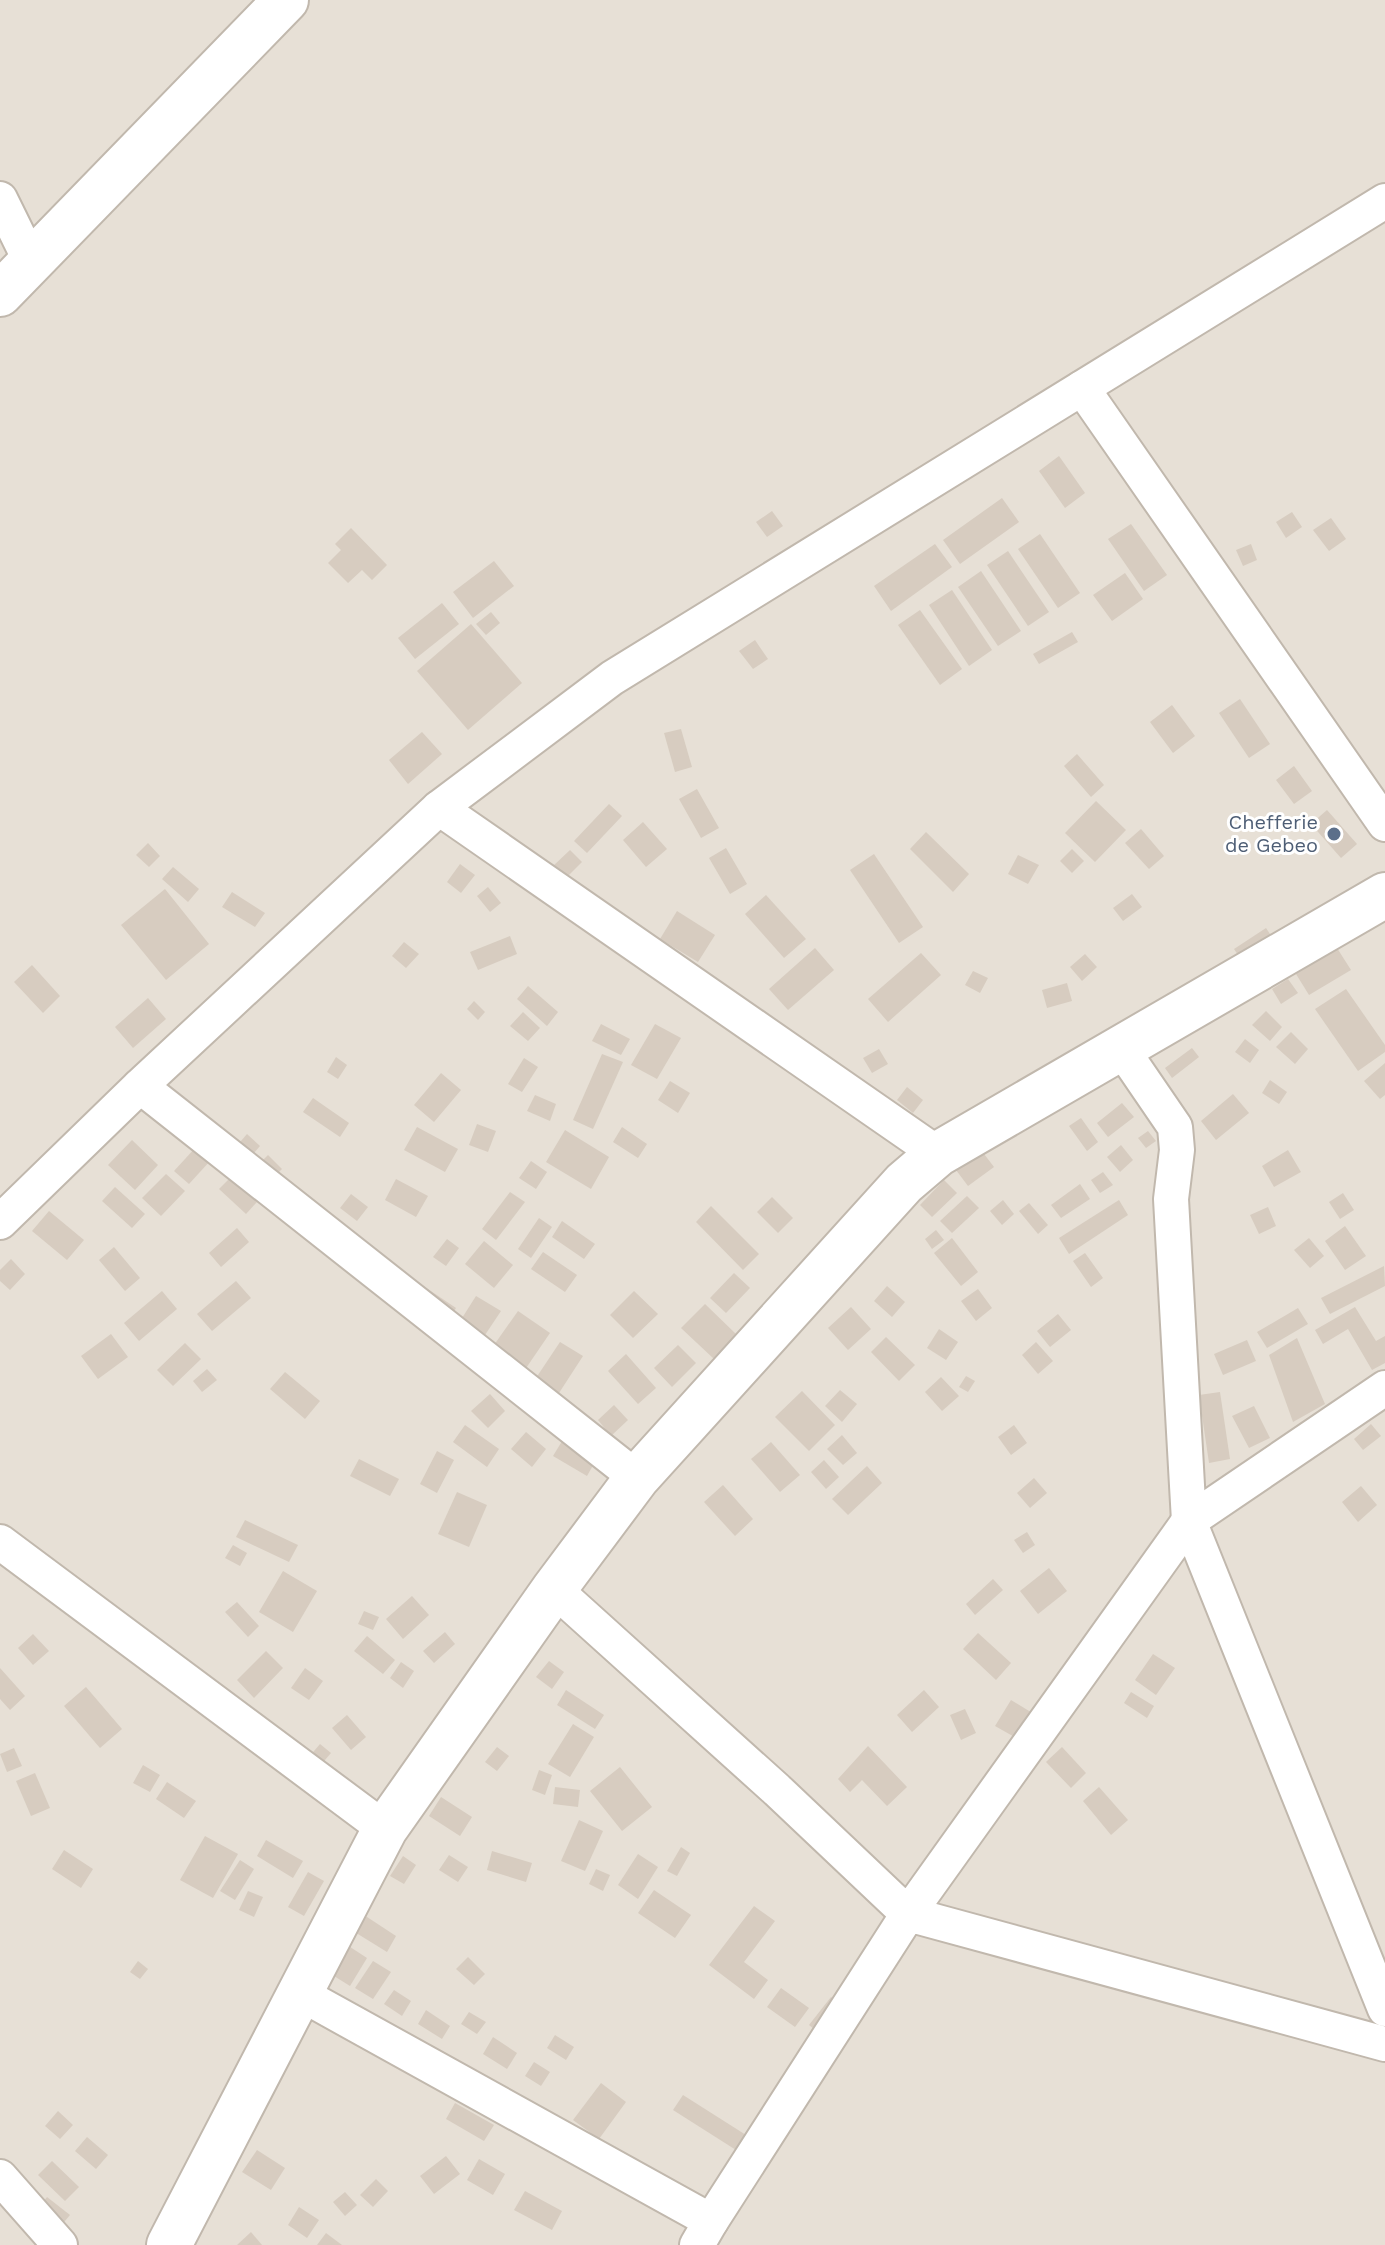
<svg xmlns="http://www.w3.org/2000/svg" width="1385" height="2245" font-family="'Work Sans',sans-serif">
  <rect width="100%" height="100%" fill="#f3eee7"/>
  <!-- residential -->
  <rect fill="#e7e0d6" x="0" y="0" width="1385" height="2245"/>
  <!-- building -->
  <g fill="#d7ccc0">
    <path d="M1059,456L1085,493L1065,508L1039,471Z"/>
    <path d="M1002,498L1019,522L960,564L943,540Z"/>
    <path d="M772,511L783,526L767,537L756,522Z"/>
    <path d="M1292,512L1302,527L1286,538L1276,522Z"/>
    <path d="M1331,518L1346,539L1329,551L1313,530Z"/>
    <path d="M1131,524L1167,575L1144,591L1108,539Z"/>
    <path d="M351,528L387,565L372,580L362,570L348,583L328,563L341,550L335,544Z"/>
    <path d="M1040,534L1080,593L1058,608L1018,549Z"/>
    <path d="M935,544L952,567L891,611L874,586Z"/>
    <path d="M1251,544L1257,560L1243,566L1236,550Z"/>
    <path d="M1008,551L1049,612L1028,626L987,565Z"/>
    <path d="M494,561L514,586L473,618L453,592Z"/>
    <path d="M981,571L1021,631L998,646L958,587Z"/>
    <path d="M1125,573L1143,599L1112,621L1093,595Z"/>
    <path d="M952,590L992,650L969,666L929,605Z"/>
    <path d="M442,603L459,624L415,659L398,638Z"/>
    <path d="M920,610L962,669L940,685L898,625Z"/>
    <path d="M491,612L500,623L486,635L476,624Z"/>
    <path d="M471,624L522,683L468,730L417,671Z"/>
    <path d="M1072,632L1078,642L1039,664L1033,654Z"/>
    <path d="M755,640L768,659L753,669L739,651Z"/>
    <path d="M1240,699L1270,744L1249,758L1219,713Z"/>
    <path d="M1172,705L1195,736L1173,753L1150,722Z"/>
    <path d="M681,729L692,767L675,772L664,733Z"/>
    <path d="M422,732L442,754L408,784L389,760Z"/>
    <path d="M1077,754L1104,785L1091,797L1064,766Z"/>
    <path d="M1294,766L1312,791L1294,804L1276,780Z"/>
    <path d="M697,789L719,828L701,838L679,799Z"/>
    <path d="M1096,801L1126,830L1095,862L1065,833Z"/>
    <path d="M609,804L622,816L587,853L574,841Z"/>
    <path d="M1327,810L1357,844L1341,858L1311,824Z"/>
    <path d="M643,822L667,849L646,867L623,840Z"/>
    <path d="M1141,829L1164,856L1149,869L1125,843Z"/>
    <path d="M926,832L969,874L953,892L910,849Z"/>
    <path d="M148,843L160,856L149,867L136,855Z"/>
    <path d="M726,848L747,884L730,894L709,858Z"/>
    <path d="M1072,849L1084,861L1072,873L1060,861Z"/>
    <path d="M570,850L582,862L564,880L552,867Z"/>
    <path d="M874,854L923,927L899,943L850,870Z"/>
    <path d="M1018,855L1039,865L1028,884L1008,874Z"/>
    <path d="M460,864L475,875L461,893L447,882Z"/>
    <path d="M173,867L199,889L188,902L162,879Z"/>
    <path d="M488,887L501,903L490,912L477,896Z"/>
    <path d="M165,889L209,944L166,980L121,925Z"/>
    <path d="M232,892L265,913L255,927L222,907Z"/>
    <path d="M1132,894L1142,907L1123,921L1113,908Z"/>
    <path d="M766,895L806,939L784,958L745,914Z"/>
    <path d="M677,911L715,935L698,962L660,939Z"/>
    <path d="M1266,928L1276,943L1244,964L1234,949Z"/>
    <path d="M510,936L517,954L478,970L470,952Z"/>
    <path d="M404,942L419,954L406,968L392,956Z"/>
    <path d="M815,948L834,970L788,1010L769,989Z"/>
    <path d="M1337,948L1351,970L1309,995L1296,974Z"/>
    <path d="M921,953L941,975L888,1022L868,999Z"/>
    <path d="M1085,954L1097,967L1082,981L1070,967Z"/>
    <path d="M32,965L60,996L43,1013L14,982Z"/>
    <path d="M973,971L988,978L980,993L965,985Z"/>
    <path d="M1288,979L1298,993L1281,1004L1272,989Z"/>
    <path d="M1067,983L1072,1001L1047,1008L1042,990Z"/>
    <path d="M528,986L558,1012L547,1026L517,999Z"/>
    <path d="M1346,989L1385,1045V1052L1358,1071L1315,1009Z"/>
    <path d="M148,998L166,1019L133,1048L115,1027Z"/>
    <path d="M474,1001L485,1012L478,1020L467,1009Z"/>
    <path d="M1266,1011L1282,1027L1270,1041L1252,1025Z"/>
    <path d="M523,1012L540,1028L528,1041L510,1026Z"/>
    <path d="M601,1024L630,1039L621,1055L592,1041Z"/>
    <path d="M655,1024L681,1038L657,1079L631,1065Z"/>
    <path d="M1291,1032L1308,1049L1295,1064L1276,1047Z"/>
    <path d="M1245,1039L1259,1050L1250,1063L1235,1052Z"/>
    <path d="M1192,1048L1199,1057L1172,1078L1165,1068Z"/>
    <path d="M879,1049L888,1064L872,1073L863,1058Z"/>
    <path d="M602,1054L623,1062L593,1129L573,1120Z"/>
    <path d="M336,1057L347,1065L338,1079L327,1072Z"/>
    <path d="M524,1058L538,1067L522,1092L508,1084Z"/>
    <path d="M1385,1063V1095L1380,1099L1364,1081Z"/>
    <path d="M441,1073L461,1090L434,1122L414,1105Z"/>
    <path d="M1270,1080L1287,1092L1279,1104L1262,1093Z"/>
    <path d="M670,1081L690,1093L678,1113L658,1100Z"/>
    <path d="M907,1087L923,1100L913,1113L897,1100Z"/>
    <path d="M1233,1094L1249,1113L1216,1140L1201,1121Z"/>
    <path d="M535,1095L556,1104L550,1121L527,1111Z"/>
    <path d="M313,1098L349,1123L340,1137L303,1112Z"/>
    <path d="M1122,1103L1134,1117L1108,1137L1097,1123Z"/>
    <path d="M1081,1118L1098,1142L1087,1151L1069,1126Z"/>
    <path d="M477,1124L496,1131L488,1152L469,1145Z"/>
    <path d="M417,1127L458,1149L445,1172L404,1150Z"/>
    <path d="M622,1127L647,1144L638,1158L613,1142Z"/>
    <path d="M565,1130L609,1157L591,1189L546,1162Z"/>
    <path d="M1148,1131L1156,1141L1146,1148L1138,1138Z"/>
    <path d="M247,1134L260,1146L247,1161L234,1149Z"/>
    <path d="M132,1140L158,1165L135,1190L108,1165Z"/>
    <path d="M1121,1145L1133,1160L1120,1172L1107,1157Z"/>
    <path d="M196,1147L210,1161L189,1184L174,1171Z"/>
    <path d="M981,1150L994,1167L968,1186L956,1170Z"/>
    <path d="M1288,1150L1301,1172L1274,1187L1262,1166Z"/>
    <path d="M268,1155L282,1169L271,1180L257,1166Z"/>
    <path d="M531,1161L547,1172L536,1189L519,1178Z"/>
    <path d="M1103,1172L1113,1185L1100,1193L1091,1180Z"/>
    <path d="M166,1174L185,1191L161,1216L142,1198Z"/>
    <path d="M231,1177L257,1202L246,1214L219,1189Z"/>
    <path d="M396,1179L428,1196L416,1217L385,1200Z"/>
    <path d="M944,1180L957,1193L932,1217L920,1205Z"/>
    <path d="M1080,1184L1090,1199L1061,1218L1051,1205Z"/>
    <path d="M115,1187L145,1214L132,1228L102,1201Z"/>
    <path d="M510,1192L525,1202L496,1240L482,1229Z"/>
    <path d="M1343,1193L1354,1210L1340,1219L1329,1202Z"/>
    <path d="M351,1194L368,1207L357,1221L340,1208Z"/>
    <path d="M967,1196L979,1208L952,1233L940,1221Z"/>
    <path d="M772,1197L793,1218L778,1233L757,1212Z"/>
    <path d="M1003,1200L1014,1214L1002,1225L990,1211Z"/>
    <path d="M1119,1200L1128,1215L1069,1254L1059,1238Z"/>
    <path d="M1029,1203L1048,1225L1038,1234L1019,1211Z"/>
    <path d="M711,1206L759,1254L743,1270L696,1222Z"/>
    <path d="M1268,1207L1276,1226L1259,1234L1250,1215Z"/>
    <path d="M49,1211L84,1240L67,1260L32,1231Z"/>
    <path d="M539,1218L552,1227L531,1258L518,1249Z"/>
    <path d="M562,1221L595,1244L584,1259L552,1237Z"/>
    <path d="M1345,1226L1366,1256L1345,1270L1325,1241Z"/>
    <path d="M237,1228L249,1242L221,1267L209,1253Z"/>
    <path d="M936,1230L944,1240L932,1249L925,1239Z"/>
    <path d="M952,1238L978,1272L961,1286L934,1253Z"/>
    <path d="M1309,1238L1324,1256L1310,1268L1294,1250Z"/>
    <path d="M447,1239L459,1248L446,1266L433,1257Z"/>
    <path d="M484,1241L513,1265L494,1288L465,1264Z"/>
    <path d="M114,1247L140,1278L125,1291L99,1260Z"/>
    <path d="M543,1252L577,1275L565,1292L531,1269Z"/>
    <path d="M1085,1253L1103,1278L1091,1287L1073,1261Z"/>
    <path d="M11,1259L25,1274L10,1290L0,1281V1270Z"/>
    <path d="M1384,1266L1385,1286L1330,1314L1321,1298Z"/>
    <path d="M734,1273L750,1288L726,1313L710,1298Z"/>
    <path d="M236,1281L251,1298L212,1331L197,1314Z"/>
    <path d="M416,1281L456,1308L446,1322L407,1294Z"/>
    <path d="M887,1286L905,1302L892,1317L874,1301Z"/>
    <path d="M978,1289L992,1308L976,1321L961,1301Z"/>
    <path d="M162,1291L177,1309L139,1341L124,1323Z"/>
    <path d="M634,1291L658,1314L633,1338L610,1315Z"/>
    <path d="M476,1296L501,1311L481,1341L457,1326Z"/>
    <path d="M705,1304L737,1335L714,1359L681,1328Z"/>
    <path d="M851,1307L871,1329L848,1350L828,1328Z"/>
    <path d="M1355,1307L1376,1341L1385,1336V1363L1372,1370L1348,1329L1323,1344L1315,1330Z"/>
    <path d="M1298,1308L1308,1324L1267,1348L1257,1332Z"/>
    <path d="M518,1311L550,1333L520,1377L487,1355Z"/>
    <path d="M1058,1314L1071,1330L1050,1347L1037,1331Z"/>
    <path d="M939,1329L958,1342L946,1360L927,1348Z"/>
    <path d="M111,1334L128,1357L98,1379L81,1356Z"/>
    <path d="M886,1337L915,1365L899,1381L871,1352Z"/>
    <path d="M1297,1338L1325,1404L1293,1422L1269,1355Z"/>
    <path d="M1247,1340L1256,1361L1223,1375L1214,1354Z"/>
    <path d="M560,1342L583,1356L559,1393L536,1378Z"/>
    <path d="M1036,1342L1053,1361L1038,1374L1022,1355Z"/>
    <path d="M185,1343L201,1359L173,1386L157,1370Z"/>
    <path d="M678,1345L696,1363L672,1387L654,1368Z"/>
    <path d="M626,1354L656,1388L638,1404L608,1371Z"/>
    <path d="M207,1369L217,1380L202,1392L193,1381Z"/>
    <path d="M285,1372L320,1401L305,1419L270,1389Z"/>
    <path d="M966,1376L975,1381L968,1392L959,1387Z"/>
    <path d="M941,1377L959,1396L942,1411L925,1392Z"/>
    <path d="M840,1390L857,1404L842,1422L825,1406Z"/>
    <path d="M802,1391L835,1425L809,1451L775,1417Z"/>
    <path d="M1220,1392L1230,1459L1209,1463L1199,1395Z"/>
    <path d="M490,1394L505,1411L488,1428L471,1411Z"/>
    <path d="M614,1405L628,1420L611,1436L598,1420Z"/>
    <path d="M1254,1406L1270,1438L1249,1448L1232,1416Z"/>
    <path d="M1371,1424L1381,1436L1363,1450L1354,1439Z"/>
    <path d="M465,1425L499,1449L487,1467L453,1442Z"/>
    <path d="M1014,1425L1027,1443L1011,1455L998,1437Z"/>
    <path d="M526,1432L546,1449L532,1467L511,1449Z"/>
    <path d="M567,1433L600,1453L587,1476L553,1456Z"/>
    <path d="M842,1435L857,1453L843,1465L827,1449Z"/>
    <path d="M771,1442L800,1475L780,1492L751,1459Z"/>
    <path d="M437,1451L454,1460L437,1493L420,1484Z"/>
    <path d="M359,1459L399,1479L390,1496L350,1476Z"/>
    <path d="M824,1460L839,1477L826,1489L811,1472Z"/>
    <path d="M867,1466L882,1483L848,1515L832,1499Z"/>
    <path d="M1034,1478L1047,1493L1030,1508L1017,1493Z"/>
    <path d="M723,1485L753,1519L735,1536L704,1502Z"/>
    <path d="M1361,1486L1377,1505L1358,1522L1342,1502Z"/>
    <path d="M457,1492L487,1505L469,1547L438,1534Z"/>
    <path d="M245,1520L298,1545L289,1562L236,1537Z"/>
    <path d="M1027,1532L1035,1545L1023,1553L1014,1540Z"/>
    <path d="M233,1545L247,1553L240,1566L225,1558Z"/>
    <path d="M1049,1568L1067,1591L1038,1614L1020,1591Z"/>
    <path d="M283,1571L317,1591L293,1632L259,1612Z"/>
    <path d="M993,1579L1003,1590L975,1615L966,1604Z"/>
    <path d="M412,1596L429,1615L403,1639L386,1619Z"/>
    <path d="M237,1602L259,1626L248,1637L225,1612Z"/>
    <path d="M364,1611L379,1617L373,1630L358,1624Z"/>
    <path d="M445,1632L455,1644L434,1663L423,1651Z"/>
    <path d="M978,1633L1011,1663L996,1680L963,1649Z"/>
    <path d="M33,1634L49,1651L33,1665L18,1648Z"/>
    <path d="M367,1636L395,1660L383,1674L354,1651Z"/>
    <path d="M266,1651L283,1668L254,1698L237,1680Z"/>
    <path d="M1153,1654L1175,1668L1156,1695L1135,1680Z"/>
    <path d="M549,1661L564,1672L552,1689L536,1677Z"/>
    <path d="M401,1662L414,1671L403,1688L390,1678Z"/>
    <path d="M0,1668L25,1696L10,1710L0,1699Z"/>
    <path d="M305,1668L323,1681L309,1700L291,1688Z"/>
    <path d="M86,1687L122,1729L100,1748L64,1706Z"/>
    <path d="M566,1690L604,1715L595,1729L557,1705Z"/>
    <path d="M924,1690L939,1707L912,1732L897,1715Z"/>
    <path d="M1131,1692L1154,1706L1147,1718L1124,1703Z"/>
    <path d="M1011,1700L1034,1714L1018,1739L995,1726Z"/>
    <path d="M965,1709L976,1733L961,1740L950,1715Z"/>
    <path d="M347,1715L366,1737L351,1750L332,1728Z"/>
    <path d="M573,1724L594,1737L570,1777L548,1764Z"/>
    <path d="M320,1744L331,1753L319,1767L308,1758Z"/>
    <path d="M868,1746L907,1787L887,1806L862,1780L850,1792L838,1779Z"/>
    <path d="M497,1747L509,1756L497,1771L485,1762Z"/>
    <path d="M1062,1747L1086,1773L1071,1788L1046,1762Z"/>
    <path d="M14,1748L22,1766L7,1772L0,1754Z"/>
    <path d="M143,1765L160,1775L150,1792L133,1783Z"/>
    <path d="M620,1767L652,1807L622,1831L590,1791Z"/>
    <path d="M539,1770L552,1775L545,1795L532,1790Z"/>
    <path d="M35,1773L50,1808L31,1816L16,1781Z"/>
    <path d="M167,1782L196,1801L184,1818L156,1799Z"/>
    <path d="M555,1787L580,1790L578,1807L553,1804Z"/>
    <path d="M1099,1787L1128,1820L1111,1835L1083,1801Z"/>
    <path d="M441,1797L472,1817L460,1836L429,1816Z"/>
    <path d="M579,1820L603,1831L585,1871L561,1861Z"/>
    <path d="M205,1836L238,1854L213,1898L180,1880Z"/>
    <path d="M266,1840L303,1861L293,1878L257,1856Z"/>
    <path d="M681,1847L690,1853L677,1876L667,1871Z"/>
    <path d="M64,1850L93,1869L81,1888L52,1869Z"/>
    <path d="M492,1851L532,1863L526,1882L487,1870Z"/>
    <path d="M638,1854L658,1867L638,1899L618,1885Z"/>
    <path d="M449,1855L468,1867L458,1882L439,1870Z"/>
    <path d="M403,1856L416,1865L404,1884L390,1876Z"/>
    <path d="M240,1860L254,1869L235,1900L220,1891Z"/>
    <path d="M596,1869L610,1875L603,1891L589,1884Z"/>
    <path d="M308,1872L324,1881L304,1916L288,1907Z"/>
    <path d="M654,1890L691,1915L675,1938L638,1913Z"/>
    <path d="M248,1891L263,1897L254,1917L239,1910Z"/>
    <path d="M754,1906L775,1921L744,1962L768,1980L754,1999L709,1965Z"/>
    <path d="M364,1915L396,1936L387,1952L353,1931Z"/>
    <path d="M344,1943L367,1958L350,1986L326,1971Z"/>
    <path d="M468,1957L485,1974L474,1985L456,1969Z"/>
    <path d="M138,1961L148,1969L140,1979L130,1972Z"/>
    <path d="M373,1961L391,1972L373,1999L355,1988Z"/>
    <path d="M781,1988L809,2008L795,2027L767,2007Z"/>
    <path d="M394,1990L411,2001L402,2016L384,2004Z"/>
    <path d="M831,1997L846,2009L824,2037L809,2025Z"/>
    <path d="M426,2010L450,2026L442,2039L418,2024Z"/>
    <path d="M469,2012L486,2022L477,2034L461,2024Z"/>
    <path d="M555,2035L574,2047L566,2060L547,2048Z"/>
    <path d="M493,2037L517,2053L507,2069L483,2054Z"/>
    <path d="M534,2062L550,2072L541,2086L525,2076Z"/>
    <path d="M601,2083L626,2102L599,2139L573,2120Z"/>
    <path d="M683,2095L746,2135L736,2150L673,2110Z"/>
    <path d="M455,2103L494,2125L484,2141L446,2119Z"/>
    <path d="M58,2111L73,2125L60,2139L45,2126Z"/>
    <path d="M87,2137L108,2155L96,2169L75,2151Z"/>
    <path d="M257,2150L285,2168L271,2190L242,2172Z"/>
    <path d="M446,2156L460,2174L434,2194L420,2176Z"/>
    <path d="M479,2159L505,2174L493,2195L467,2180Z"/>
    <path d="M52,2161L79,2187L65,2201L38,2175Z"/>
    <path d="M376,2179L388,2191L373,2207L360,2195Z"/>
    <path d="M525,2191L562,2211L552,2230L514,2210Z"/>
    <path d="M345,2192L357,2205L345,2216L333,2202Z"/>
    <path d="M47,2197L70,2215L59,2228L37,2210Z"/>
    <path d="M299,2207L319,2220L307,2238L288,2225Z"/>
    <path d="M251,2232L262,2245H237Z"/>
    <path d="M326,2233L342,2245H317Z"/>
  </g>
  <g fill="none" stroke-linecap="round" stroke-linejoin="round">
    <defs>
      <g id="minor">
        <path d="M0,199L31,262"/>
        <path d="M1082,388L1385,824"/>
        <path d="M439,808L938,1154"/>
        <path d="M1121,1048L1175,1127L1177,1150L1171,1199L1189,1521L1385,2009"/>
        <path d="M140,1086L637,1478"/>
        <path d="M0,1222L140,1086L439,808L612,678L1385,201"/>
        <path d="M0,1542L385,1829"/>
        <path d="M554,1589L777,1790L908,1914L1189,1521L1385,1388"/>
        <path d="M301,1994L711,2221L697,2245"/>
        <path d="M0,2177L60,2245"/>
        <path d="M711,2221L908,1914L1385,2044"/>
      </g>
      <g id="tertiary">
        <path d="M0,294L286,0"/>
        <path d="M169,2245L385,1829L554,1589L637,1478L904,1183L938,1154L1385,895"/>
      </g>
    </defs>
    <!-- minor casing -->
    <use href="#minor" stroke="#c1b8ad" stroke-width="38"/>
    <!-- tertiary casing -->
    <use href="#tertiary" stroke="#c1b8ad" stroke-width="48"/>
    <!-- minor -->
    <use href="#minor" stroke="#fff" stroke-width="34"/>
    <!-- tertiary -->
    <use href="#tertiary" stroke="#fff" stroke-width="44"/>
  </g>
  <!-- markers -->
  <circle fill="#5c6f8a" stroke="#fff" stroke-width="3" cx="1334" cy="834" r="8"/>
  <g text-anchor="middle" stroke-width="6" stroke-linejoin="round" paint-order="stroke">
    <!-- service labels -->
    <g font-size="20" fill="#4e5e75" stroke="#fff" text-anchor="end">
      <text x="1318" y="829">Chefferie<tspan x="1318" dy="23">de Gebeo</tspan></text>
    </g>
  </g>
</svg>
